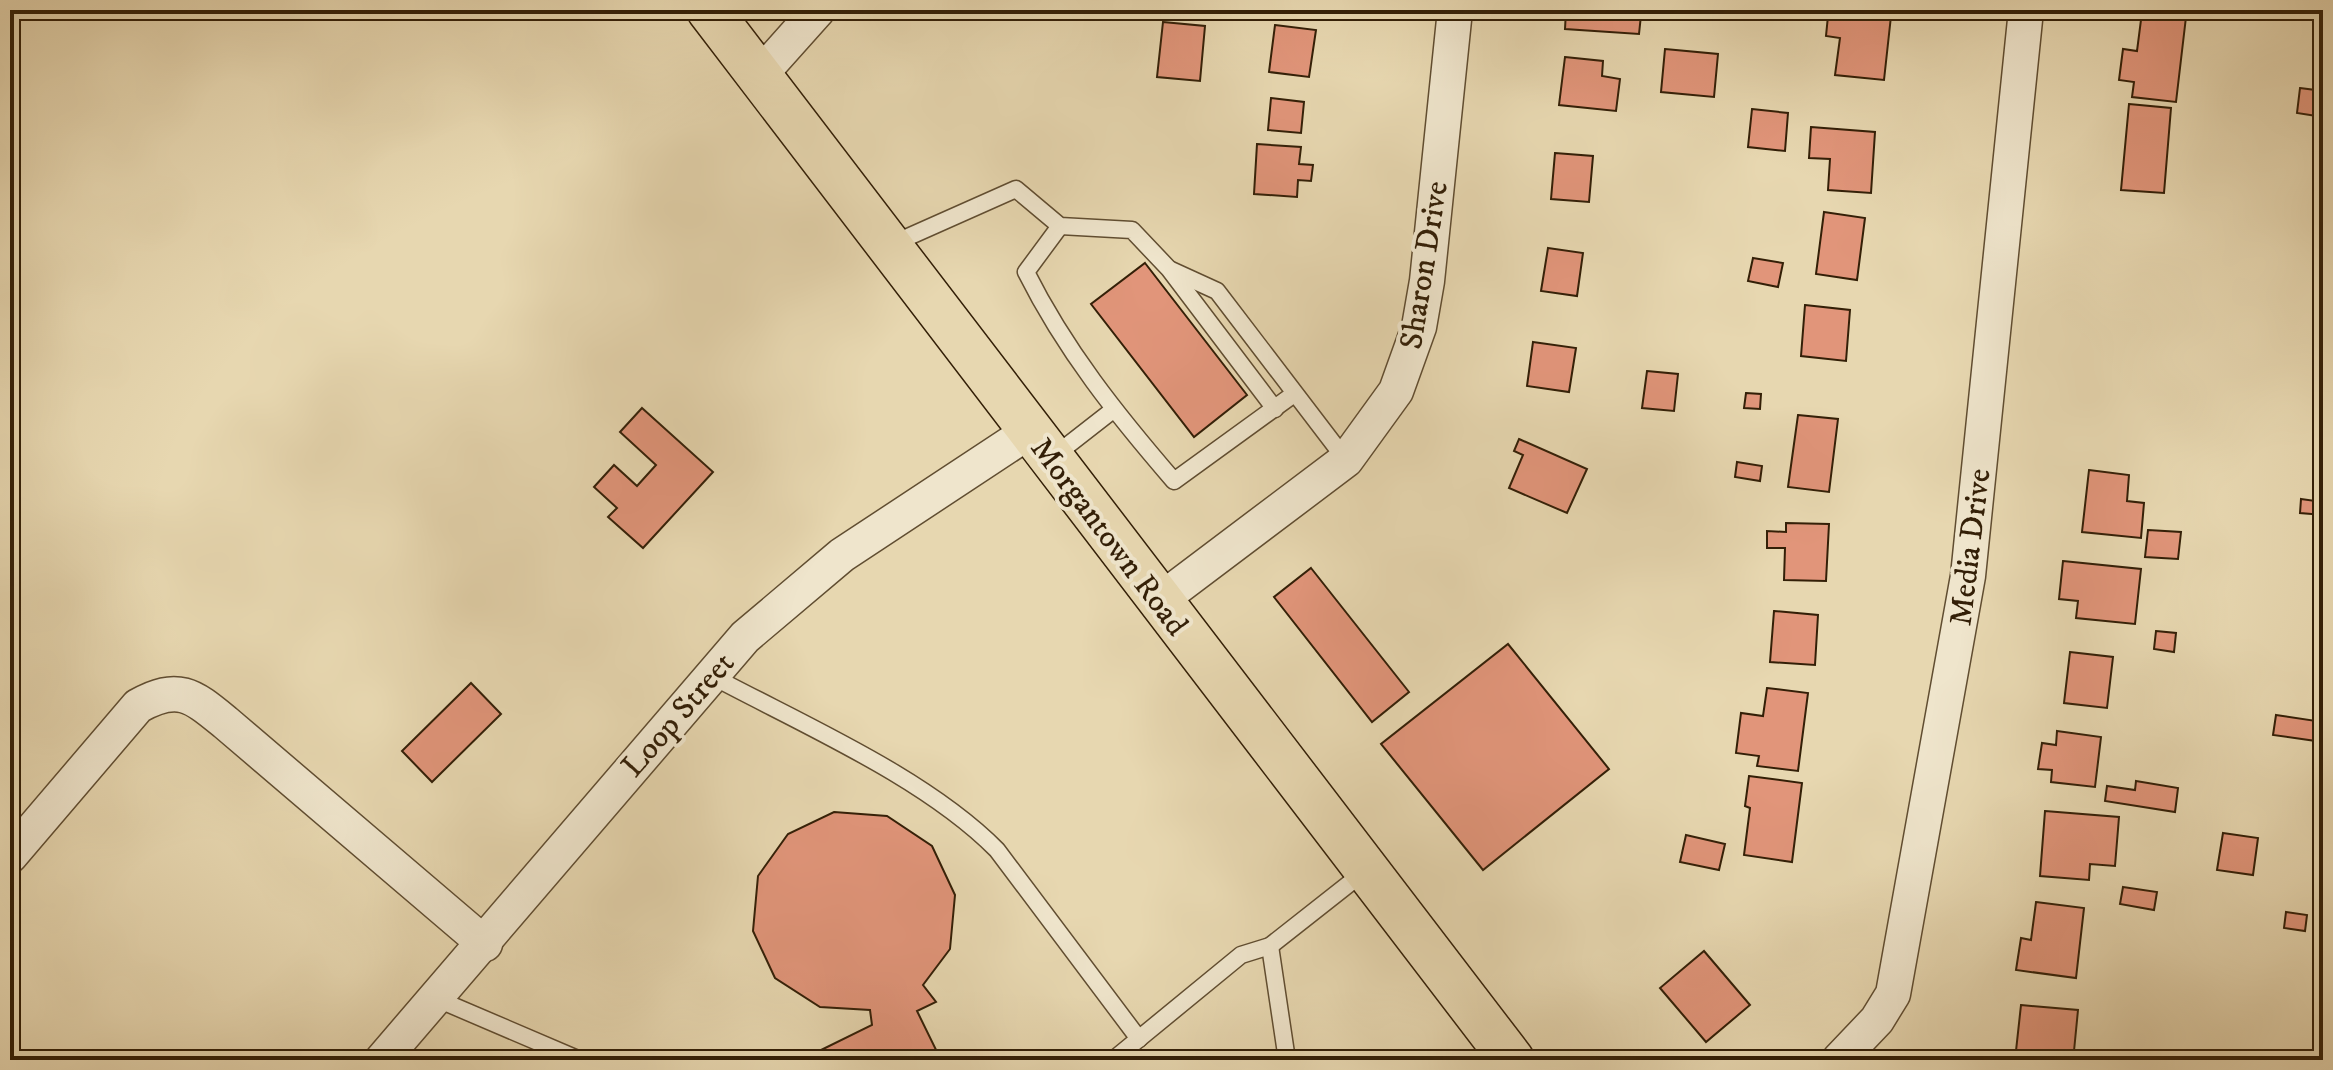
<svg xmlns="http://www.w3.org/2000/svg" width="2333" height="1070" font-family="'IM FELL DW Pica',serif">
  <rect width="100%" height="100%" fill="#e7d7b0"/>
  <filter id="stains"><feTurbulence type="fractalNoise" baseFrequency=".0025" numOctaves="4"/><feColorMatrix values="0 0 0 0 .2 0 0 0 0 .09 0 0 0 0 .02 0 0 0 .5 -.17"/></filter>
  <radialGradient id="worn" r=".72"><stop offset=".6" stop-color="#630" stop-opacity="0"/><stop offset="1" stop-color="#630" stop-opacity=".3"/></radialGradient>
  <!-- building -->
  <g fill="#e1957a" stroke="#331f07" stroke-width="2">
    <path d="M1566,10H1612L1641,15L1639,34L1565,29Z"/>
    <path d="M2297,10H2323V21L2296,18Z"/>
    <path d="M1843,11L1891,16L1884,80L1835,75L1840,38L1826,36L1828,16L1842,18Z"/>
    <path d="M2142,12L2186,17L2176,102L2132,97L2134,82L2119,80L2123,49L2137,51Z"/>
    <path d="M1163,22L1205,26L1200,81L1157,77Z"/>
    <path d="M1275,25L1316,30L1309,77L1269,72Z"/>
    <path d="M1665,49L1718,54L1714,97L1661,92Z"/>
    <path d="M1565,57L1603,61L1602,76L1620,79L1616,111L1559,105Z"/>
    <path d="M2300,88L2323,91V117L2297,113Z"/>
    <path d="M1271,98L1304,102L1301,133L1268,130Z"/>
    <path d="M2129,104L2171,108L2164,193L2121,190Z"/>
    <path d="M1752,109L1788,113L1785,151L1748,147Z"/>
    <path d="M1811,127L1875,132L1871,193L1828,190L1830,159L1809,158Z"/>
    <path d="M1257,144L1301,147L1299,164L1313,165L1311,181L1298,180L1297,197L1254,194Z"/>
    <path d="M1555,153L1593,156L1589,202L1551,199Z"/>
    <path d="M1824,212L1865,218L1857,280L1816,274Z"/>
    <path d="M1548,248L1583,253L1577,296L1541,291Z"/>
    <path d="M1753,258L1783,263L1778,287L1748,281Z"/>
    <path d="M1145,263L1247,395L1194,437L1091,304Z"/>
    <path d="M1805,305L1850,310L1846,361L1801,356Z"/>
    <path d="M1533,342L1576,348L1569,392L1527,386Z"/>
    <path d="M1647,371L1678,374L1674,411L1642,408Z"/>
    <path d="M1746,393L1761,394L1760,409L1744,408Z"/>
    <path d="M642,408L713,472L643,548L608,517L617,508L594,487L614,465L637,486L656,465L620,432Z"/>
    <path d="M1798,415L1838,419L1829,492L1788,487Z"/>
    <path d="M1519,439L1587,469L1567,513L1509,488L1523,455L1514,451Z"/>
    <path d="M1737,462L1762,466L1760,481L1735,477Z"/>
    <path d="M2089,470L2129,475L2127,501L2144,503L2141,538L2082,532Z"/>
    <path d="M2301,499L2323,502V515L2300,513Z"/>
    <path d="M1786,523L1829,524L1826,581L1784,580L1785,548H1767V531L1786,532Z"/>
    <path d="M2148,530L2181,532L2178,559L2145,557Z"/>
    <path d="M2063,561L2141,569L2135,624L2076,618L2078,601L2059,599Z"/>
    <path d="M1311,568L1409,692L1372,722L1274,597Z"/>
    <path d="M1774,611L1818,615L1815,665L1770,662Z"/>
    <path d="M2156,631L2176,633L2174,652L2154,649Z"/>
    <path d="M1508,644L1609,769L1483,870L1381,744Z"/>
    <path d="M2070,652L2113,657L2107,708L2064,703Z"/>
    <path d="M471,683L501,714L432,782L402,751Z"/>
    <path d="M1767,688L1808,693L1798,771L1757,766L1759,756L1736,753L1741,713L1763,716Z"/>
    <path d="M2276,715L2323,722V742L2273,735Z"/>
    <path d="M2057,731L2101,737L2095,787L2051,782L2052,770L2038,769L2042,743L2056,745Z"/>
    <path d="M1749,776L1802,783L1792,862L1744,855L1750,808L1745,806Z"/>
    <path d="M2136,781L2178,788L2175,812L2105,801L2107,786L2135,790Z"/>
    <path d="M2045,811L2119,817L2115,866L2090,864L2089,880L2040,876Z"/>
    <path d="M834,812L887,816L932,846L955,895L950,949L923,985L936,1002L917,1011L941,1060H826L821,1050L872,1025L870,1010L820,1007L775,978L753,931L758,876L788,834Z"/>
    <path d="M2223,833L2258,838L2253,875L2217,870Z"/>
    <path d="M1686,835L1725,844L1719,870L1680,862Z"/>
    <path d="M2123,887L2157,892L2154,910L2120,904Z"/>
    <path d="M2036,902L2084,908L2076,978L2016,970L2021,938L2031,940Z"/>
    <path d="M2286,912L2307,915L2305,931L2284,928Z"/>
    <path d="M1704,951L1750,1005L1706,1042L1660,988Z"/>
    <path d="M2021,1005L2078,1010L2074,1051L2094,1053V1060H2015Z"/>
  </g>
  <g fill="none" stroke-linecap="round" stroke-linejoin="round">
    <defs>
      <g id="service">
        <path d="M1060,226L1026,272C1065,350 1117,415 1174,481L1294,394"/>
        <path d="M890,245L1016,189L1060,226L1132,230L1169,269L1275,409"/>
        <path d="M1171,270L1217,291L1346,460"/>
        <path d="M1054,456L1113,410"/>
        <path d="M710,675C801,724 925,777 997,850L1139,1039"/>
        <path d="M1270,946L1287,1060"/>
        <path d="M435,998L580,1060"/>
        <path d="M1113,1060L1241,955L1270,946L1364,872"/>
      </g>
      <g id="minor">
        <path d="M759,76L818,10"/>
        <path d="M1159,601L1346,460L1396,391L1419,327L1427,281L1455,10"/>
        <path d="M10,856L138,706C179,683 193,696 226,723L485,944"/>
        <path d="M382,1060L745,637L842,555L1030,431"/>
        <path d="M1839,1060L1877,1020L1893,994L1968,576L2026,10"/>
      </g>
      <path id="primary" d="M709,10L1512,1060"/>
    </defs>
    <!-- service casing -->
    <use href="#service" stroke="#604d31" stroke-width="19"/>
    <!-- minor casing -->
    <use href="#minor" stroke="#604d31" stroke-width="37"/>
    <!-- primary casing -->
    <use href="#primary" stroke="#331f07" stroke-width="47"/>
    <!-- service -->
    <use href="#service" stroke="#efe5cc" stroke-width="16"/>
    <!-- minor -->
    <use href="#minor" stroke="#efe5cc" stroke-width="34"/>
    <!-- primary -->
    <use href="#primary" stroke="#e7d7b0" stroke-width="44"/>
  </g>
  <g text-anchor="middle" stroke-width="8" stroke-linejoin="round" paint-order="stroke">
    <!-- street labels -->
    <g font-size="32" fill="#331f07" stroke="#efe5cc">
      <text transform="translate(1423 265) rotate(-81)" y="11">Sharon Drive</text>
      <text transform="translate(1110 536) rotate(53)" y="11">Morgantown Road</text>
      <text transform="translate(1969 547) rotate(-83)" y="11">Media Drive</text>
      <text transform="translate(677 714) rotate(-49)" y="11">Loop Street</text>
    </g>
  </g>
  <!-- margin -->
  <rect width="2333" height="1070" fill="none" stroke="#e7d7b0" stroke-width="40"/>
  <rect x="12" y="12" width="2309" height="1046" fill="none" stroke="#331f07" stroke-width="4"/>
  <rect x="20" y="20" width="2293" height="1030" fill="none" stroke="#331f07" stroke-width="2"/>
  <rect width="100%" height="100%" filter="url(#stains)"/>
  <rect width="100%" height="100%" fill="url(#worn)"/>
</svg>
